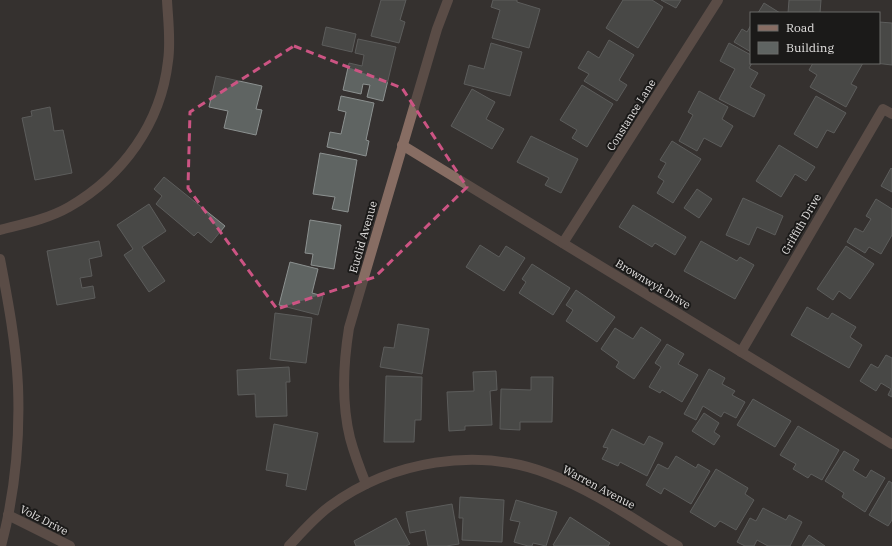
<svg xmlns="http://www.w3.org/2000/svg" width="892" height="546" font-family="'IBM Plex Serif',serif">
  <rect width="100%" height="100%" fill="#353130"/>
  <!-- building -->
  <g fill="#5f6462" stroke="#8c9190">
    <path d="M381,0H406L400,20L405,22L399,43L371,36Z"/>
    <path d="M493,0H517V2L540,9L529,48L492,38L500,10L491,7Z"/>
    <path d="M623,0H652L663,7L638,48L606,28Z"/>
    <path d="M661,0H681L676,8Z"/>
    <path d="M789,0H821L820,13H788Z"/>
    <path d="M764,3L780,13H758Z"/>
    <path d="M879,22L892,23V65L875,63H879Z"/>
    <path d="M751,25V52L734,42L742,29L747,32Z"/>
    <path d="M326,27L356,34L352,52L322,45Z"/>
    <path d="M358,39L396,47L383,101L367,97L370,85L363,84L361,94L343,90L349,63L362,66L364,55L355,53Z"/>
    <path d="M609,40L634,55L619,80L627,85L617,101L584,81L589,74L578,68L588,51L599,58Z"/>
    <path d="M491,43L522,52L510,96L464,84L469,65L484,69Z"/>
    <path d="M729,43L751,55V63H752L749,68L758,73L750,87L765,95L754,117L719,99L735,69L720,61Z"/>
    <path d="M813,63H863L851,84L857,87L846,107L810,87L817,75L809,70Z"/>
    <path d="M216,76L262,86L256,109L262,110L256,135L224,128L228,111L209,107Z"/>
    <path d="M582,85L613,104L587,147L572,138L577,130L560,120Z"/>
    <path d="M472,89L495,102L486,119L504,129L492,149L451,126Z"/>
    <path d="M699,91L728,107L722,119L733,126L721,147L704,138L697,151L679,141L693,115L688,112Z"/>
    <path d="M341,96L374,103L366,140L369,141L366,156L327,147L330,132L341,134L346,112L338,110Z"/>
    <path d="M816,96L846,113L834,133L827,130L817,148L794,134Z"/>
    <path d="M50,107L54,131L63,130L72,173L35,180L22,118L32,116L31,111Z"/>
    <path d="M531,136L578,159L561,193L545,185L549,178L517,162Z"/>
    <path d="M672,141L701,159L673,203L657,193L664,181L658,177L666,163L660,160Z"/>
    <path d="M779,145L815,167L806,181L795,174L781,197L756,181Z"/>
    <path d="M320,153L357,160L348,212L332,209L335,197L313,194Z"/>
    <path d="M891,168L892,169V192L881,186Z"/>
    <path d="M164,177L225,226L211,243L198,232L194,236L156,204L162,196L154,189Z"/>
    <path d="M697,189L712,199L699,218L684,208Z"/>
    <path d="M743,198L783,216L775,235L757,227L749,245L726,235Z"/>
    <path d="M876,199L892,209V235L881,254L869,247L865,253L847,242L855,228L863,232L871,219L866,216Z"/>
    <path d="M149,204L166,231L142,247L165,281L149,292L124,255L133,249L117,225Z"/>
    <path d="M633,205L686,237L675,255L655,243L652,247L619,227Z"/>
    <path d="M310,220L341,225L334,269L311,265L313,254L305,253Z"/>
    <path d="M99,241L102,256L89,259L92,276L80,278L82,288L93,286L95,298L57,305L47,251Z"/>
    <path d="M701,241L737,261L740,257L754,265L735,299L684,271Z"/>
    <path d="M480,245L499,257L506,246L525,258L504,291L466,267Z"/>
    <path d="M846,246L874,264L850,299L839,291L833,300L817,289Z"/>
    <path d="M290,262L318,269L312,293L323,296L318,315L279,305Z"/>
    <path d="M532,264L570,288L553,315L519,293L526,282L522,279Z"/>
    <path d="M576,290L615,317L597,342L566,321L573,310L566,305Z"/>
    <path d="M807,307L828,319L832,313L856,327L850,337L862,345L849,368L791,335Z"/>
    <path d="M275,313L312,318L306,363L270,359Z"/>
    <path d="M398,324L429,329L422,374L380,367L384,347L394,348Z"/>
    <path d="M641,327L661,340L634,379L616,367L619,362L601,349L615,328L633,339Z"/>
    <path d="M667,344L684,354L678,364L698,375L682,402L662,390L660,393L649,387L661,367L655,363Z"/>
    <path d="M886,355L892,358V397L888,395L891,389L881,383L876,391L860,381L871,364L878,368Z"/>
    <path d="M289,367L290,382H286L287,416L256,417L255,394L238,395L237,370Z"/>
    <path d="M709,369L725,378L722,384L735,391L732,395L745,402L736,418L724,412L721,417L703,406L696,420L684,414Z"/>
    <path d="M496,371L497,390L490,391L492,425L465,426V430L449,431L447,392L474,391L473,372Z"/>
    <path d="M386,376L422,377L421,420H415L414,442H384Z"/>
    <path d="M531,377H553L552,422H520V430L500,429L501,389L531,390Z"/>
    <path d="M753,399L791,421L775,447L737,425Z"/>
    <path d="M704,413L719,423L714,432L720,436L714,445L692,431Z"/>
    <path d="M274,424L318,433L306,490L286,486L288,474L266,470Z"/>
    <path d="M798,426L839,450L822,480L811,474L808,478L793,469L796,464L780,455Z"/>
    <path d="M612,429L644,445L649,436L663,443L647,476L620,462L618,466L602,459L608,448L603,447Z"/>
    <path d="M844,451L859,460L853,470L866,478L871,470L885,478L865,512L842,497L844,493L825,481Z"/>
    <path d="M676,456L696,468L698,464L710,471L691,504L664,488L661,494L646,485L658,464L668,469Z"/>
    <path d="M716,469L748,488L745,494L754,500L736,530L720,521L715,527L690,512Z"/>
    <path d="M889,481L892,483V520L888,526L869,515Z"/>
    <path d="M460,497L504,500L502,542L462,540L463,518H459Z"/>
    <path d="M516,500L557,512L546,546L533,543L532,546H528L514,542L520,522L510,520Z"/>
    <path d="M452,504L459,544L446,546H428L425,530L410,533L406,512Z"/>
    <path d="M763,508L786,520L789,515L802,522L790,546H768L757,540L754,546H745L737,542L750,518L756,521Z"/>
    <path d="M570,517L610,543L608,546H555L553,545Z"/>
    <path d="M396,518L410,544L406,546H356L354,541Z"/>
    <path d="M809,535L825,546H802Z"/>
  </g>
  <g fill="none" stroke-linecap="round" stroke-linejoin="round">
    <!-- minor -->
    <g stroke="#876d63" stroke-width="10">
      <path d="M402,145L892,444"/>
      <path d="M0,230C23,224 48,219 69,207C123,176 161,123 168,61C171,41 168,20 167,0"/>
      <path d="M563,243L718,0"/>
      <path d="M0,259C8,301 16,343 18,386C20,439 15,494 1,546"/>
      <path d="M741,352L883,109L892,114"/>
      <path d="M366,484C360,469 354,453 350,438C341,401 343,365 349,328L437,29L448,0"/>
      <path d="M8,515L70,546"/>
      <path d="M289,546C302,532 315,517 330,506C391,461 477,446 549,474C595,491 636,521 678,546"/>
    </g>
  </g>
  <!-- marked area -->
  <path d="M0 0H892V546H0ZM294,46L402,88L467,187L375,277L277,309L188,188L190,112Z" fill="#353130" fill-opacity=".55" fill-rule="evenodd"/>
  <path fill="none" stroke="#cc5483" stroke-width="3" stroke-dasharray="8 5" stroke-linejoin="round" d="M294,46L402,88L467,187L375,277L277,309L188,188L190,112Z"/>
  <g text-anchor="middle" stroke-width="4" stroke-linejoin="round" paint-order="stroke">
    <!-- street labels -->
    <g font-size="11" fill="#e3e1e0" stroke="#1b1a19">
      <text transform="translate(631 115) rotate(-58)" y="4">Constance Lane</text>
      <text transform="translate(801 224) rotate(-60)" y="4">Griffith Drive</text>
      <text transform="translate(363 237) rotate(-74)" y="4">Euclid Avenue</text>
      <text transform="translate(653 284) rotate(31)" y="4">Brownwyk Drive</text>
      <text transform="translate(599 487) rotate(28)" y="4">Warren Avenue</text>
      <text transform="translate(44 520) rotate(27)" y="4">Volz Drive</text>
    </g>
  </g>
  <!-- legend -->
  <rect x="750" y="12" width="130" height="52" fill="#1b1a19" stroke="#6b6a69"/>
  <rect x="758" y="25" width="20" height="6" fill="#876d63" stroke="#6b6a69"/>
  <text x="786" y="32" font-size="12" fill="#e3e1e0">Road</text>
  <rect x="758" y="42" width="20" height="12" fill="#5f6462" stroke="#6b6a69"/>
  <text x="786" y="52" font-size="12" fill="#e3e1e0">Building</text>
</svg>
